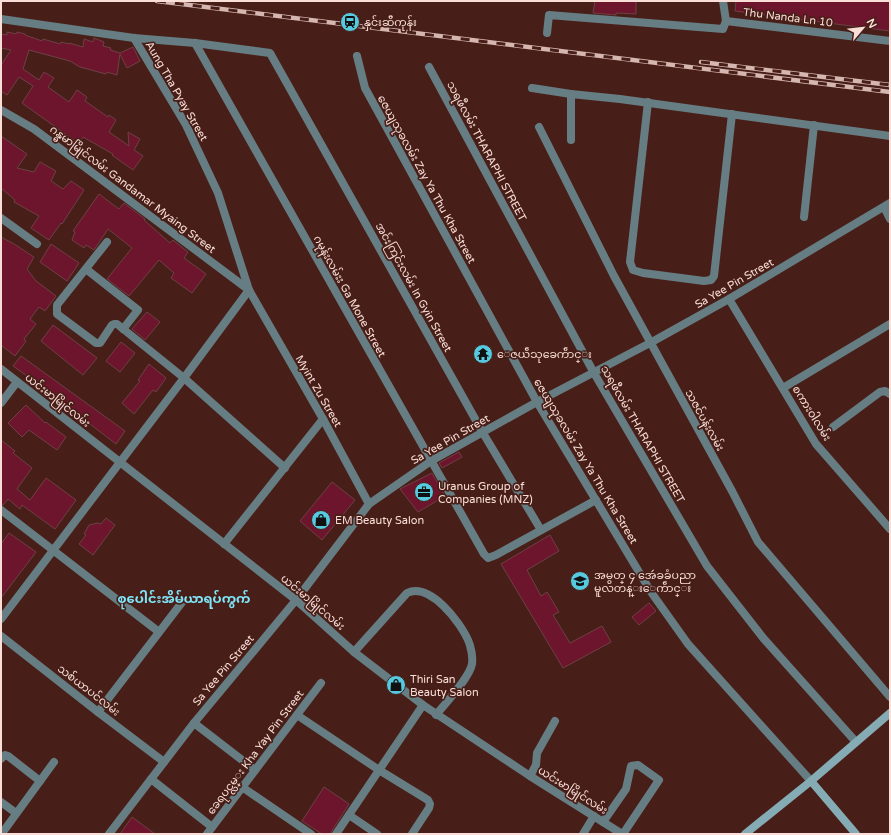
<svg xmlns="http://www.w3.org/2000/svg" width="891" height="835" font-family="'Varela Round','Noto Sans Myanmar',sans-serif">
  <rect width="100%" height="100%" fill="#481f18"/>
  <!-- building -->
  <g fill="#6d152c" stroke="#6e4046">
    <path d="M595,1H636V14L616,13V15L593,13Z"/>
    <path d="M736,1H890V31L735,11Z"/>
    <path d="M7,32L16,34L17,32L25,34V35L42,41L43,39L60,44L61,42L69,44V43L83,47L84,39L93,42L94,38L104,42L103,46L111,48L110,50L120,53L133,47L140,61L127,68L120,54L117,75L107,72L106,74L80,67L70,61L29,50L23,69L39,80L44,72L54,78L48,87L69,102L77,90L87,97L85,101L108,117L109,115L116,120L109,132L129,146L128,132L140,139L134,150L143,156L133,170L112,155L113,154L83,137L78,143L22,103L33,86L19,77L7,95L1,91V65L11,50L1,48V34L7,35Z"/>
    <path d="M1,136L27,154L17,168L34,172L40,162L56,171L51,181L63,189L71,181L84,190L62,224L61,223L49,240L31,228L39,216L14,202L15,200L1,188Z"/>
    <path d="M99,194L119,209L124,203L145,219L144,220L170,243L173,240L188,252L184,258L206,274L192,293L171,278L174,273L159,260L129,296L107,279L132,248L108,229L94,250L86,245L84,248L72,240L75,232L73,231Z"/>
    <path d="M1,237L14,244L34,257L27,269L36,281L56,296L45,311L39,307L30,319L36,324L24,339L26,341L15,356L1,345Z"/>
    <path d="M51,244L79,263L67,281L40,262Z"/>
    <path d="M147,312L160,322L145,340L132,329Z"/>
    <path d="M53,325L97,358L83,375L41,341Z"/>
    <path d="M121,342L135,353L120,372L106,361Z"/>
    <path d="M21,356L125,431L116,444L68,407L66,411L51,400L54,395L13,366Z"/>
    <path d="M149,364L166,378L156,392L153,390L134,414L122,403L140,381L138,380Z"/>
    <path d="M26,405L45,423L46,422L66,437L57,450L29,430L22,437L8,423Z"/>
    <path d="M1,440L15,451L13,453L32,468L17,489L30,500L46,478L76,500L55,529L22,505L20,509L8,499L3,505H1Z"/>
    <path d="M459,452L462,457L442,468L439,463Z"/>
    <path d="M432,473L445,496L418,512L400,489Z"/>
    <path d="M332,482L355,500L322,540L300,521Z"/>
    <path d="M106,518L115,525L93,555L79,544L86,535L84,534L89,525L97,523L101,524Z"/>
    <path d="M9,533L36,552L1,598V544Z"/>
    <path d="M550,535L559,551L527,570L541,596L547,592L559,612L553,615L570,643L602,626L611,642L563,668L501,564Z"/>
    <path d="M649,603L656,611L639,625L632,617Z"/>
    <path d="M324,787L349,804L330,834H322L302,821Z"/>
    <path d="M132,817L155,834H120Z"/>
  </g>
  <g fill="none" stroke-linecap="round" stroke-linejoin="round">
    <!-- street -->
    <g stroke="#667e83" stroke-width="8">
      <path d="M723,1L726,21L890,41"/>
      <path d="M1,19L134,38L195,43L270,53L483,433L541,530"/>
      <path d="M547,33L549,15L723,29L726,21"/>
      <path d="M134,38L186,125L218,193L249,290L323,419L369,504"/>
      <path d="M195,43L484,554L488,558L496,555L596,500"/>
      <path d="M357,56L365,88L537,402L651,592L688,644L811,781"/>
      <path d="M429,67L594,373L707,566L764,639L856,742"/>
      <path d="M532,88L571,94L620,99L890,136"/>
      <path d="M648,102L630,262L633,270L643,273L704,281L711,280L714,276L732,114"/>
      <path d="M1,110L34,129L249,290"/>
      <path d="M539,127L614,276L732,491L758,542L890,697"/>
      <path d="M571,140V94"/>
      <path d="M884,207L890,219"/>
      <path d="M804,217L814,125"/>
      <path d="M1,218L37,244"/>
      <path d="M107,242L57,305V314L96,343H100L112,325L114,324H117L184,378L285,468"/>
      <path d="M86,269L138,310L123,329"/>
      <path d="M729,299L816,444L890,529"/>
      <path d="M1,369L296,600L354,652L423,705L530,776L622,834"/>
      <path d="M783,388L890,324"/>
      <path d="M1,403L17,382"/>
      <path d="M833,427L880,392L885,391L890,394"/>
      <path d="M1,510L159,632"/>
      <path d="M224,544L323,419"/>
      <path d="M1,619L184,378L249,290"/>
      <path d="M1,636L98,712L164,762"/>
      <path d="M354,652L407,593C430,582 460,622 468,640C471,646 473,658 472,664C470,677 445,704 436,715"/>
      <path d="M98,712L183,601"/>
      <path d="M297,715L379,770L428,800L430,804L429,808L412,834"/>
      <path d="M194,723L255,770"/>
      <path d="M1,759L5,755L8,756L40,781"/>
      <path d="M530,776L536,765L537,753L555,721"/>
      <path d="M151,779L212,827"/>
      <path d="M242,787L311,834"/>
      <path d="M1,802L16,813"/>
      <path d="M349,815L377,834"/>
      <path d="M603,822L626,789L631,766L638,765L659,780L623,834"/>
      <path d="M3,832L54,762"/>
      <path d="M109,834L194,723L296,600L369,504L431,461L537,402L650,343L729,299L890,203"/>
      <path d="M207,834L321,683"/>
      <path d="M336,834L423,705"/>
      <path d="M583,834L594,816"/>
    </g>
    <!-- secondary -->
    <g stroke="#85acb4" stroke-width="8">
      <path d="M811,781L856,834"/>
      <path d="M745,834L811,781L890,713"/>
    </g>
    <defs>
      <g id="rail">
        <path d="M157,1L890,92"/>
        <path d="M701,62L890,85"/>
      </g>
    </defs>
    <!-- rail casing -->
    <use href="#rail" stroke="#d5b6b0" stroke-width="4.5"/>
    <!-- rail -->
    <use href="#rail" stroke="#481f18" stroke-width="3" stroke-dasharray="9" stroke-linecap="butt"/>
  </g>
  <!-- icons -->
  <defs>
    <symbol id="station-disc" viewBox="-11 -11 22 22"><circle r="9.5" fill="#55cadf" stroke="#481f18"/><path d="M-3-6H3Q5-6 5-4V2Q5 4 3 4L4.5 6H3L1.5 4h-3L-3 6H-4.5L-3 4Q-5 4-5 2V-4Q-5-6-3-6ZM-3.5-4v3h7v-3ZM-3.5 1v1.5H-2V1ZM2 1v1.5H3.5V1Z" fill="#111"/></symbol>
    <symbol id="temple-disc" viewBox="-11 -11 22 22"><circle r="9.5" fill="#55cadf" stroke="#481f18"/><path d="M0-6L5-2H3V0L6.5 2.5H4V6H1.5V3h-3V6H-4V2.5H-6.5L-3 0V-2H-5Z" fill="#111"/></symbol>
    <symbol id="office-disc" viewBox="-11 -11 22 22"><circle r="9.5" fill="#55cadf" stroke="#481f18"/><path d="M-6-3h4V-5.5h4V-3h4V5H-6ZM-1-4.5V-3h2v-1.5ZM-6 0V1H6V0Z" fill="#111"/></symbol>
    <symbol id="shop-disc" viewBox="-11 -11 22 22"><circle r="9.5" fill="#55cadf" stroke="#481f18"/><path d="M-5-2.5h2.3a2.7 3.5 0 0 1 5.4 0H5L5.5 6h-11ZM-1.5-2.5h3a1.5 2.3 0 0 0-3 0Z" fill="#111"/></symbol>
    <symbol id="school-disc" viewBox="-11 -11 22 22"><circle r="9.5" fill="#55cadf" stroke="#481f18"/><path d="M0-5L7-2L0 1L-7-2ZM-4 1L0 2.5L4 1V4Q0 6-4 4Z" fill="#111"/></symbol>
  </defs>
  <g fill-rule="evenodd">
    <use href="#station-disc" x="339" y="11" width="22" height="22"/>
    <use href="#temple-disc" x="472" y="343" width="22" height="22"/>
    <use href="#office-disc" x="413" y="481" width="22" height="22"/>
    <use href="#shop-disc" x="310" y="509" width="22" height="22"/>
    <use href="#school-disc" x="569" y="570" width="22" height="22"/>
    <use href="#shop-disc" x="385" y="674" width="22" height="22"/>
  </g>
  <g text-anchor="middle" stroke-width="3.5" stroke-linejoin="round" paint-order="stroke">
    <!-- street labels -->
    <g font-size="11" fill="#faded8" stroke="#481f18">
      <text transform="translate(788 17) rotate(7)" y="4">Thu Nanda Ln 10</text>
      <text transform="translate(177 91) rotate(60)" y="4">Aung Tha Pyay Street</text>
      <text transform="translate(487 151) rotate(62)" y="4">သရဖီလမ်း THARAPHI STREET</text>
      <text transform="translate(427 179) rotate(61)" y="4">ဇေယျသုခလမ်း Zay Ya Thu Kha Street</text>
      <text transform="translate(133 189) rotate(37)" y="4">ဂန္ဓမာမြိုင်လမ်း Gandamar Myaing Street</text>
      <text transform="translate(734 283) rotate(-30)" y="4">Sa Yee Pin Street</text>
      <text transform="translate(414 287) rotate(61)" y="4">အင်းကြင်းလမ်း In Gyin Street</text>
      <text transform="translate(350 296) rotate(61)" y="4">ဂမုန်းလမ်းး Ga Mone Street</text>
      <text transform="translate(319 391) rotate(60)" y="4">Myint Zu Street</text>
      <text transform="translate(58 400) rotate(38)" y="4">ယင်းမာမြိုင်လမ်း</text>
      <text transform="translate(812 413) rotate(58)" y="4">စကားဝါလမ်း</text>
      <text transform="translate(705 420) rotate(61)" y="4">သဇင်ပန်းလမ်း</text>
      <text transform="translate(643 434) rotate(60)" y="4">သရဖီလမ်း THARAPHI STREET</text>
      <text transform="translate(450 439) rotate(-30)" y="4">Sa Yee Pin Street</text>
      <text transform="translate(586 461) rotate(59)" y="4">ဇေယျသုခလမ်း Zay Ya Thu Kha Street</text>
      <text transform="translate(313 602) rotate(40)" y="4">ယင်းမာမြိုင်လမ်း</text>
      <text transform="translate(223 670) rotate(-50)" y="4">Sa Yee Pin Street</text>
      <text transform="translate(89 690) rotate(38)" y="4">သစ်ယာပင်လမ်း</text>
      <text transform="translate(255 752) rotate(-53)" y="4">ခေရပင္လမ္း Kha Yay Pin Street</text>
      <text transform="translate(573 790) rotate(32)" y="4">ယင်းမာမြိုင်လမ်း</text>
    </g>
    <!-- poi labels -->
    <g font-size="11" fill="#faded8" stroke="#481f18" text-anchor="start">
      <text x="364" y="26">နှင်းဆီကုန်း</text>
      <text x="497" y="358">ေဇယဵသုခေကဵာင္း</text>
      <text x="438" y="490">Uranus Group of<tspan x="438" dy="13">Companies (MNZ)</tspan></text>
      <text x="335" y="524">EM Beauty Salon</text>
      <text x="594" y="579">အမွတ္ ၄ အေဴခခံပညာ<tspan x="594" dy="13">မူလတန္းေကဵာင္း</tspan></text>
      <text x="410" y="683">Thiri San<tspan x="410" dy="13">Beauty Salon</tspan></text>
    </g>
    <!-- quarter labels -->
    <g font-size="13" font-weight="bold" fill="#7ee6f9" stroke="#481f18">
      <text x="184" y="603">စုပေါင်းအိမ်ယာရပ်ကွက်</text>
    </g>
  </g>
  <!-- border -->
  <rect width="891" height="835" fill="none" stroke="#faded8" stroke-width="4"/>
  <!-- north arrow -->
  <g transform="translate(863 28) rotate(62)" stroke="#481f18" stroke-width="3" paint-order="stroke">
  <path d="M0-3L7 15L0 10L-7 15Z" fill="#faded8"/>
  <text y="-6" font-size="11" font-weight="bold" text-anchor="middle" fill="#faded8">N</text>
  </g>
</svg>
